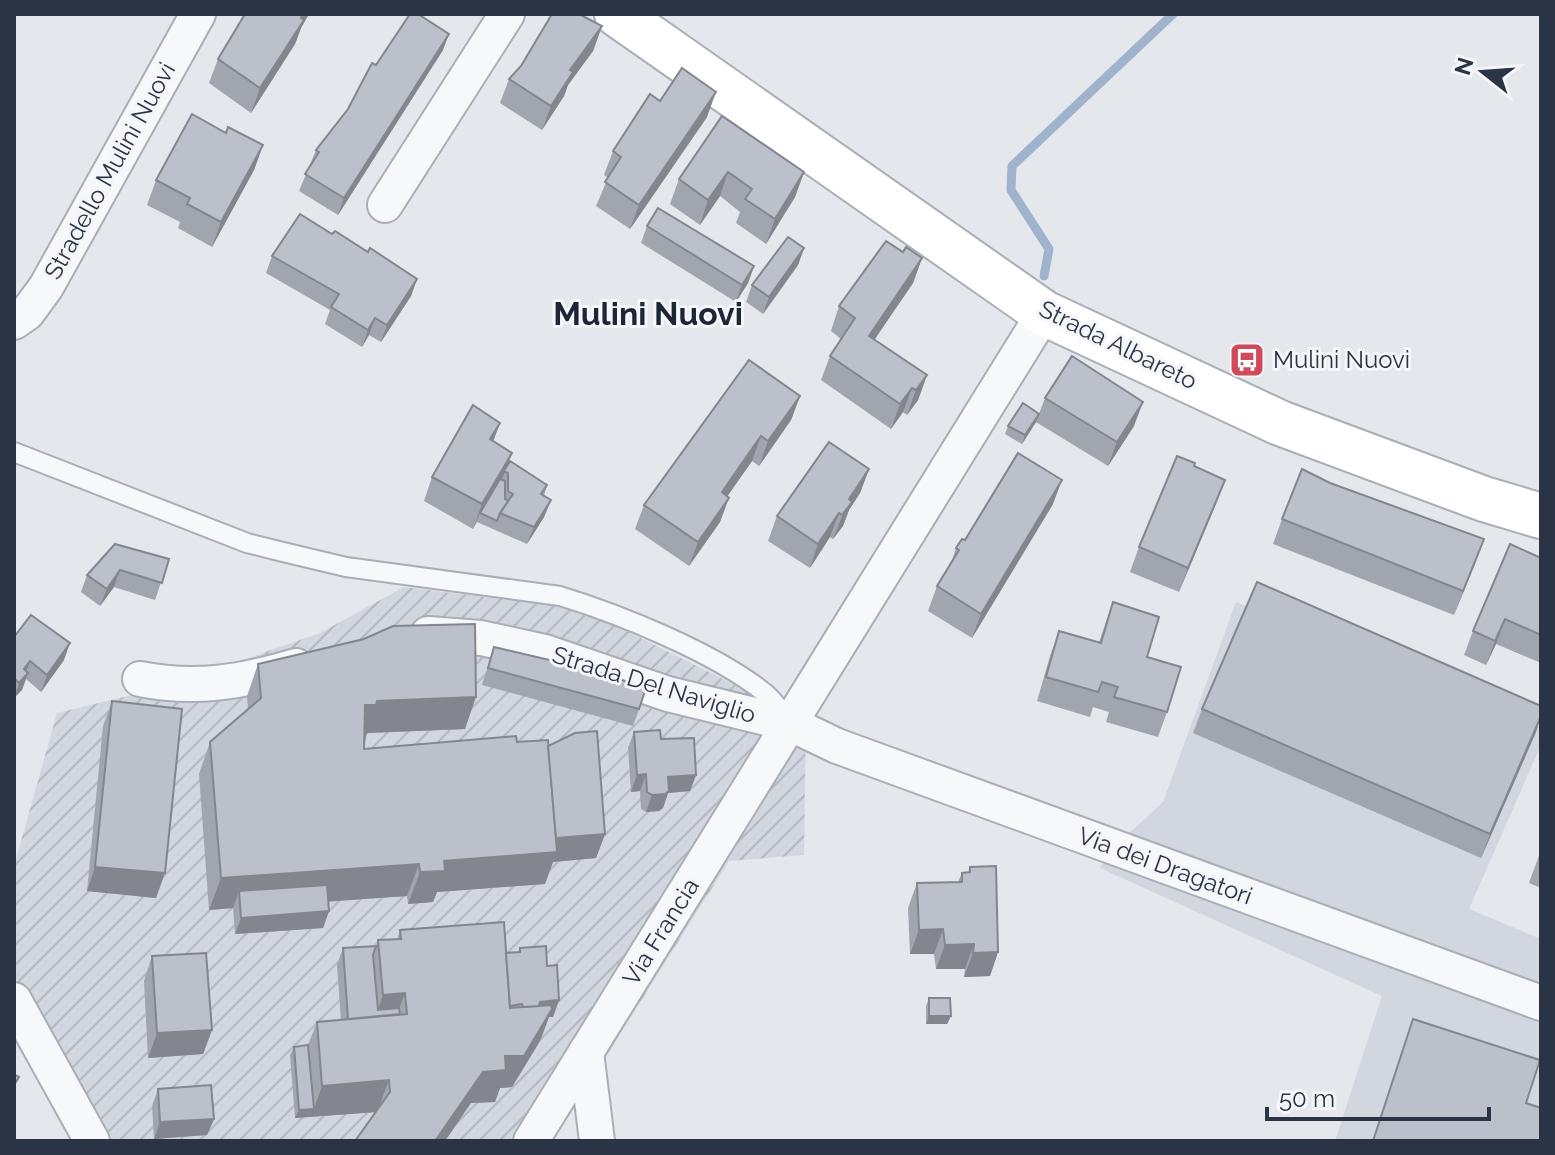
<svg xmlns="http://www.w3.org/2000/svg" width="1555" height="1155" font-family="Raleway,sans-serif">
  <defs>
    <pattern id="industrial-furrows" width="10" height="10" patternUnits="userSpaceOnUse" patternTransform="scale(2)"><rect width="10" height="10" fill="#d2d6de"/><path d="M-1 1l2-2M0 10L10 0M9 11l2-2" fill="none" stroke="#b4b8c0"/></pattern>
  </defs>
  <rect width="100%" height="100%" fill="#e4e7ec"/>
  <!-- built -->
  <path fill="#d2d6de" d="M1236,602L1541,728V745L1469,909L1541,939V1141H1335L1382,996L1100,868L1109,852L1163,802Z"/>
  <!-- industrial -->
  <path fill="url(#industrial-furrows)" d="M404,587L552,605L614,625L806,720L804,855L729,861L553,1141H77L14,1024V866L57,713L165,687L320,633Z"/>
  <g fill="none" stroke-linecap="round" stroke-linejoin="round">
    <!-- stream -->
    <path stroke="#9fb4cc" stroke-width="9" d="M1044,276L1049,249L1011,190L1012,166L1173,14"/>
    <defs>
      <path id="lane" d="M14,452L247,543L283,552L346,567L560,596C622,615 715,653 765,693C774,701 782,712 789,721"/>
      <g id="street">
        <path d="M385,205L507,14"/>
        <path d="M14,322L27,313L46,287L198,14"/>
        <path d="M428,634L481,638L545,652L668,694L791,724L837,746L1541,1003"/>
        <path d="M140,679C195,690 242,682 296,666"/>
        <path d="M14,1000L92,1141"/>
        <path d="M586,1052L597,1141"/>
        <path d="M531,1141L1044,313"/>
      </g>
      <path id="secondary" d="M617,14L1044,313L1280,423L1484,499L1541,516"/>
    </defs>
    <!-- lane casing -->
    <use href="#lane" stroke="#a9aeb7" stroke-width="22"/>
    <!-- street casing -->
    <use href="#street" stroke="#a9aeb7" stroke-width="38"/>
    <!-- secondary casing -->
    <use href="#secondary" stroke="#a9aeb7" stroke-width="48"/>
    <!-- lane -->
    <use href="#lane" stroke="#f7f8fa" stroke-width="18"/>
    <!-- street -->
    <use href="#street" stroke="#f7f8fa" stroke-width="34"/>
    <!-- secondary -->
    <use href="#secondary" stroke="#fff" stroke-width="44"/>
  </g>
  <!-- wall -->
  <g fill="#a1a5ae">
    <path d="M245,14H309L301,28L295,44L251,113L209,83L218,59Z"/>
    <path d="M602,26L593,51L568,85L564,96L542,130L500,103L509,79L521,66Z"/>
    <path d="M443,50L338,215L299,191L316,150L348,109L376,65Z"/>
    <path d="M722,116L804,172L795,197L766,244L736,223L740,212L720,196L700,225L670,204L679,179Z"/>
    <path d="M707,117L630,229L596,206L608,178L604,175L613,151Z"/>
    <path d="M226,133L263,145L254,170L212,247L178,228L180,222L147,205L156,180Z"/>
    <path d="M647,226L754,266L748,283L736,302L641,243Z"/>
    <path d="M332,234L368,252L417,279L411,296L381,342L369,335L362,347L325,324L330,310L266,273L272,256Z"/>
    <path d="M804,248L798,265L763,314L746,302L752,285Z"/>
    <path d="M903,252L922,258L913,283L874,340L927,375L918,400L907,415L903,412L891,429L821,380L830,356L841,339L831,331L839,306Z"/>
    <path d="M800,396L791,420L759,466L752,461L727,496L720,522L689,566L635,529L644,505Z"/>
    <path d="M1045,398L1134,426L1108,466L1036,422L1022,444L1005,434L1008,426L1039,414Z"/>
    <path d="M500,423L493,441L508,463L547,485L544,496L551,500L544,517L527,544L477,522L473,529L424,501L432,477Z"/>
    <path d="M1194,466L1225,480L1179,592L1130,572L1139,547Z"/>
    <path d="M869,469L860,493L849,510L843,526L833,539L830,537L810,568L768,541L777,516Z"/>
    <path d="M1330,483L1484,539L1454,615L1273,544L1282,519Z"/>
    <path d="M1053,504L972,638L928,611L937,586L951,563L956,548Z"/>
    <path d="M1541,558V663L1496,644L1486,665L1464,655L1473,631Z"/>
    <path d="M169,559L155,600L114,587L100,606L81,592L87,575Z"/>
    <path d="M1113,602L1147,657L1167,712L1158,737L1106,722L1109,712L1093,707L1090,717L1037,701L1050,656L1059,631L1099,642Z"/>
    <path d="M14,637L64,660L41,692L26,679L22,690L14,698Z"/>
    <path d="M494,647L639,709L633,726L482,685Z"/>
    <path d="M258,664L465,729L367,733L364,749L517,742L548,746L605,834L596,858L553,862L545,884L437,892L433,902L408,904L407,896L328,901L329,911L323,928L235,934L233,908L209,910L199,774L210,742L248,709L247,696Z"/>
    <path d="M112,701L156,898L87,891L103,726Z"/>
    <path d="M1202,709L1536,732L1481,858L1193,733Z"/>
    <path d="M634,732L661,739L696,775L690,791L668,793L663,808L659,811L646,812L641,809L640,791L631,792L628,748Z"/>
    <path d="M1541,850V888L1529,883Z"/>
    <path d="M970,867L998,952L990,976L964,977L965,969H936L934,954H910L908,908L917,883L958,882L962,873L968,872Z"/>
    <path d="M400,930L506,953L518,952L520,948L547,966L559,1000L553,1017H549L540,1041L512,1087L500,1088L495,1102L471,1103L445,1141H355L376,1112L295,1118L290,1055L294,1047L308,1045L317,1022L341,1020L337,965L343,948L376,946L378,940H397Z"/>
    <path d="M152,956L212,1030L203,1054L148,1058L144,981Z"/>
    <path d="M929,998L951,1016L947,1024H926V1006Z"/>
    <path d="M158,1089L214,1119L207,1135L154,1139L152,1106Z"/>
  </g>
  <!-- shaded-wall -->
  <g fill="#83868d">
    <path d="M303,14H309L301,28L295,44L251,113L260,88Z"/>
    <path d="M602,26L593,51L568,85L564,96L542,130L551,106L570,70Z"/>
    <path d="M449,34L443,50L338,215L344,198Z"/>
    <path d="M716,92L707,117L630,229L639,205Z"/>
    <path d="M263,145L254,170L212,247L221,222Z"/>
    <path d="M728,172L720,196L700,225L708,200Z"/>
    <path d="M804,172L795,197L766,244L775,219Z"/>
    <path d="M804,248L798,265L763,314L769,297Z"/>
    <path d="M922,258L913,283L860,361L869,336Z"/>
    <path d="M754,266L748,283L736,302L742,285Z"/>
    <path d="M417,279L411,296L381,342L387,325Z"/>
    <path d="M375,318L369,335L362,347L368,330Z"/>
    <path d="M927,375L918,400L907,415L916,390Z"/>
    <path d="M912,388L903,412L891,429L900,404Z"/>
    <path d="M800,396L791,420L759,466L768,441Z"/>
    <path d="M1143,402L1134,426L1108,466L1117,442Z"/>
    <path d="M1039,414L1036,422L1022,444L1025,435Z"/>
    <path d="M500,423L491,447L490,439Z"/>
    <path d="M761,436L752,461L713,517L722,492Z"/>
    <path d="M512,453L500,484L480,513L473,529L482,504Z"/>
    <path d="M869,469L860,493L849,510L843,526L833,539L849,499Z"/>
    <path d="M1062,480L1053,504L972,638L981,614Z"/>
    <path d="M1225,480L1216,504L1179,592L1188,568Z"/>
    <path d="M729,498L720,522L689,566L698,542Z"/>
    <path d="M551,500L544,517L527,544L534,527Z"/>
    <path d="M839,513L830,537L810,568L818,544Z"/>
    <path d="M1484,539L1475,564L1454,615L1463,591Z"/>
    <path d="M120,570L114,587L100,606L107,589Z"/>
    <path d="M1505,619L1496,644L1486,665L1495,641Z"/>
    <path d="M70,643L64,660L41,692L47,675Z"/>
    <path d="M30,661L24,677L28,673L22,690L14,698L24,669Z"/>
    <path d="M476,697L465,729L367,733L365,737V705L377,701Z"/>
    <path d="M1541,716L1536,732L1481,858L1490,834Z"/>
    <path d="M646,774L640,791L631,792L637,775Z"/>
    <path d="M696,775L690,791L668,793L663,808L659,811L646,812L652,795L668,777Z"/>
    <path d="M605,834L596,858L553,862L545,884L437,892L433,902L408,904L420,872L444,861L552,838Z"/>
    <path d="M419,864L407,896L240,908L239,891L233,908L209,910L221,878Z"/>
    <path d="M95,867L165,873L156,898L87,891Z"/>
    <path d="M329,911L323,928L235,934L241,918Z"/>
    <path d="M943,929L934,954H910L919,930Z"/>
    <path d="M974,944L965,969H936L945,945Z"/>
    <path d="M998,952L990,976L964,977L973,953Z"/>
    <path d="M405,993L393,1025L372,1027L383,995Z"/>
    <path d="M559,1000L553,1017H549L540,1041L512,1087L500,1088L495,1102L471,1103L445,1141H435L483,1072L505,1056L537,1019L540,1002Z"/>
    <path d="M929,1016H951L947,1024H926Z"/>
    <path d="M212,1030L203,1054L148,1058L157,1033Z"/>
    <path d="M389,1080L377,1112L295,1118L299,1110L314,1109L322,1086Z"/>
    <path d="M214,1119L207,1135L154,1139L160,1122Z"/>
  </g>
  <!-- building -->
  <g fill="#bbc0ca" stroke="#83868d" stroke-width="2">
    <path d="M245,14H303L301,18L304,20L260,88L218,59Z"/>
    <path d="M410,14H418L449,34L344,198L305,174L319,152L316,150L348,109L372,63L376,65Z"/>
    <path d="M552,14H579L602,26L570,70L573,72L551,106L509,79L521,66Z"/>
    <path d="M682,68L716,92L639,205L605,182L621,157L613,151L650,94L660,101Z"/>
    <path d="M192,114L226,133L228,127L263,145L221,222L187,204L190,198L156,180Z"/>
    <path d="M722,116L804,172L775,219L745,199L752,189L728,172L708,200L679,179Z"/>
    <path d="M658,208L754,266L742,285L647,226Z"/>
    <path d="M300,214L332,234L335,231L368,252L370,248L417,279L387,325L375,318L368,330L331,307L339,294L272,256Z"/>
    <path d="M788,237L804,248L769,297L752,285Z"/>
    <path d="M886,241L903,252L906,247L922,258L869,336L927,375L916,390L912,388L900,404L830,356L855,318L839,306Z"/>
    <path d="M1072,356L1143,402L1117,442L1045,398Z"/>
    <path d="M749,360L800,396L768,441L761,436L742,463L722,492L729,498L698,542L644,505Z"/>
    <path d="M1023,403L1039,414L1025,435L1008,426Z"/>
    <path d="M473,405L500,423L490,439L512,453L482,504L432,477Z"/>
    <path d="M829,442L869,469L849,499L852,502L842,515L839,513L818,544L777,516Z"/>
    <path d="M1018,453L1062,480L981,614L937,586L959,550L956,548L962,539L965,540Z"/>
    <path d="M1177,456L1195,463L1194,466L1225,480L1188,568L1139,547Z"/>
    <path d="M510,461L547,485L541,494L551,500L534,527L500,513L513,494L508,491V473L504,471Z"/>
    <path d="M1302,469L1330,483L1484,539L1463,591L1282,519Z"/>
    <path d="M500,479L505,481V499L508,501L500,513L497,521L480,513Z"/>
    <path d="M115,544L169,559L162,583L120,570L107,589L87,575Z"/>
    <path d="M1510,544L1541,558V635L1505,619L1495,641L1473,631Z"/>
    <path d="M1257,582L1541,706V716L1490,834L1202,709Z"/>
    <path d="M1113,602L1159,617L1147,657L1181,667L1167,712L1114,697L1118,687L1102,682L1098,692L1046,677L1059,631L1101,643Z"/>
    <path d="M31,615L70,643L47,675L30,661L24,669L28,673L19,683L15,679L14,680V637Z"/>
    <path d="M475,624L476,697L377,701L376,705H365L364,749L516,736L517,742L548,740L557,852L444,861L445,871L420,872L419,864L221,878L210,742L261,698L258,664L364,639L393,626Z"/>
    <path d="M494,647L592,670L646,688L639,709L488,668Z"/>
    <path d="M112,701L182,709L165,873L95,867Z"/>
    <path d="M660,730L661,739L694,738L696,775L668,777L669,791L665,794L652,795L647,792L646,774L637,775L634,732Z"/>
    <path d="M597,731L605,834L556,838L548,746L575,733Z"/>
    <path d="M996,866L998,952L973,953L974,944L945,945L943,929L919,930L917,883L962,882V873L970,872V867Z"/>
    <path d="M327,885L329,911L241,918L239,891Z"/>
    <path d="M504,922L510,1008L551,1005L552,1009L524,1056H505L506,1070L483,1072L435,1141H355L390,1092L389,1080L322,1086L317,1022L407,1014L405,993L383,995L378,940L401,939L400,930Z"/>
    <path d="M376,946L373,955L378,1010L399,1008L400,1014L348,1019L343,948Z"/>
    <path d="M546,946L547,966L557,965L559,1000L540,1002L539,1006L523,1007L522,1004L510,1006L506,953L520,952V948Z"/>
    <path d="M206,953L212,1030L157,1033L152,956Z"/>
    <path d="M929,998H950L951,1016H929Z"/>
    <path d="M1413,1019L1540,1060L1526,1103L1541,1108V1141H1373Z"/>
    <path d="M308,1045L314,1109L299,1110L294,1047Z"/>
    <path d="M14,1074L19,1077L14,1085Z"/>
    <path d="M211,1085L214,1119L160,1122L158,1089Z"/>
  </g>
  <!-- icons -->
  <defs>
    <symbol id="bus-square" viewBox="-11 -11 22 22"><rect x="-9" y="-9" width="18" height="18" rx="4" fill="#d1495b" stroke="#f4f6f9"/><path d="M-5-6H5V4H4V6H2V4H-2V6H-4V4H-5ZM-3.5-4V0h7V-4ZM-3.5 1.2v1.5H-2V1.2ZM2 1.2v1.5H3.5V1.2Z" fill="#fff"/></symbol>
  </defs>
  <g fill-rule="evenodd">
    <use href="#bus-square" x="1227" y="340" width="40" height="40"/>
  </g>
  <g text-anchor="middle" stroke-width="6" stroke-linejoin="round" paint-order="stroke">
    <!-- street labels -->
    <g font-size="24" fill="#2b3445" stroke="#f4f6f9">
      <text transform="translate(110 171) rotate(-61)" y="8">Stradello Mulini Nuovi</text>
      <text transform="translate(1118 345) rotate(26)" y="8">Strada Albareto</text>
      <text transform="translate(654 685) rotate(17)" y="8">Strada Del Naviglio</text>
      <text transform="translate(1165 866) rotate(20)" y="8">Via dei Dragatori</text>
      <text transform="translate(661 932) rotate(-58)" y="8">Via Francia</text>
    </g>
    <!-- poi labels -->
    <g font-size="24" fill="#2b3445" stroke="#f4f6f9" text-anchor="start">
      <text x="1273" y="368">Mulini Nuovi</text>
    </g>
    <!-- district labels -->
    <g font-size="32" font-weight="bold" fill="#1d2536" stroke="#f4f6f9">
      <text x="648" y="325">Mulini Nuovi</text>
    </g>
  </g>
  <!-- border -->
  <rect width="1555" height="1155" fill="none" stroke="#2b3445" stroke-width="32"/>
  <!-- north arrow -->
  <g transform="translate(1483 72) rotate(287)" stroke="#f4f6f9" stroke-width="6" paint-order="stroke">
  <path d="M0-6L14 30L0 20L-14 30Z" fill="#2b3445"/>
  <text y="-12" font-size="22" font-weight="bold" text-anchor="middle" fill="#2b3445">N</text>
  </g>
  <!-- scale -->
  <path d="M1267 1107v12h222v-12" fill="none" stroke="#2b3445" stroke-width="4"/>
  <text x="1279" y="1107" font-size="24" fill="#2b3445" stroke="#f4f6f9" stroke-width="6" paint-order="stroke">50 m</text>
</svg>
